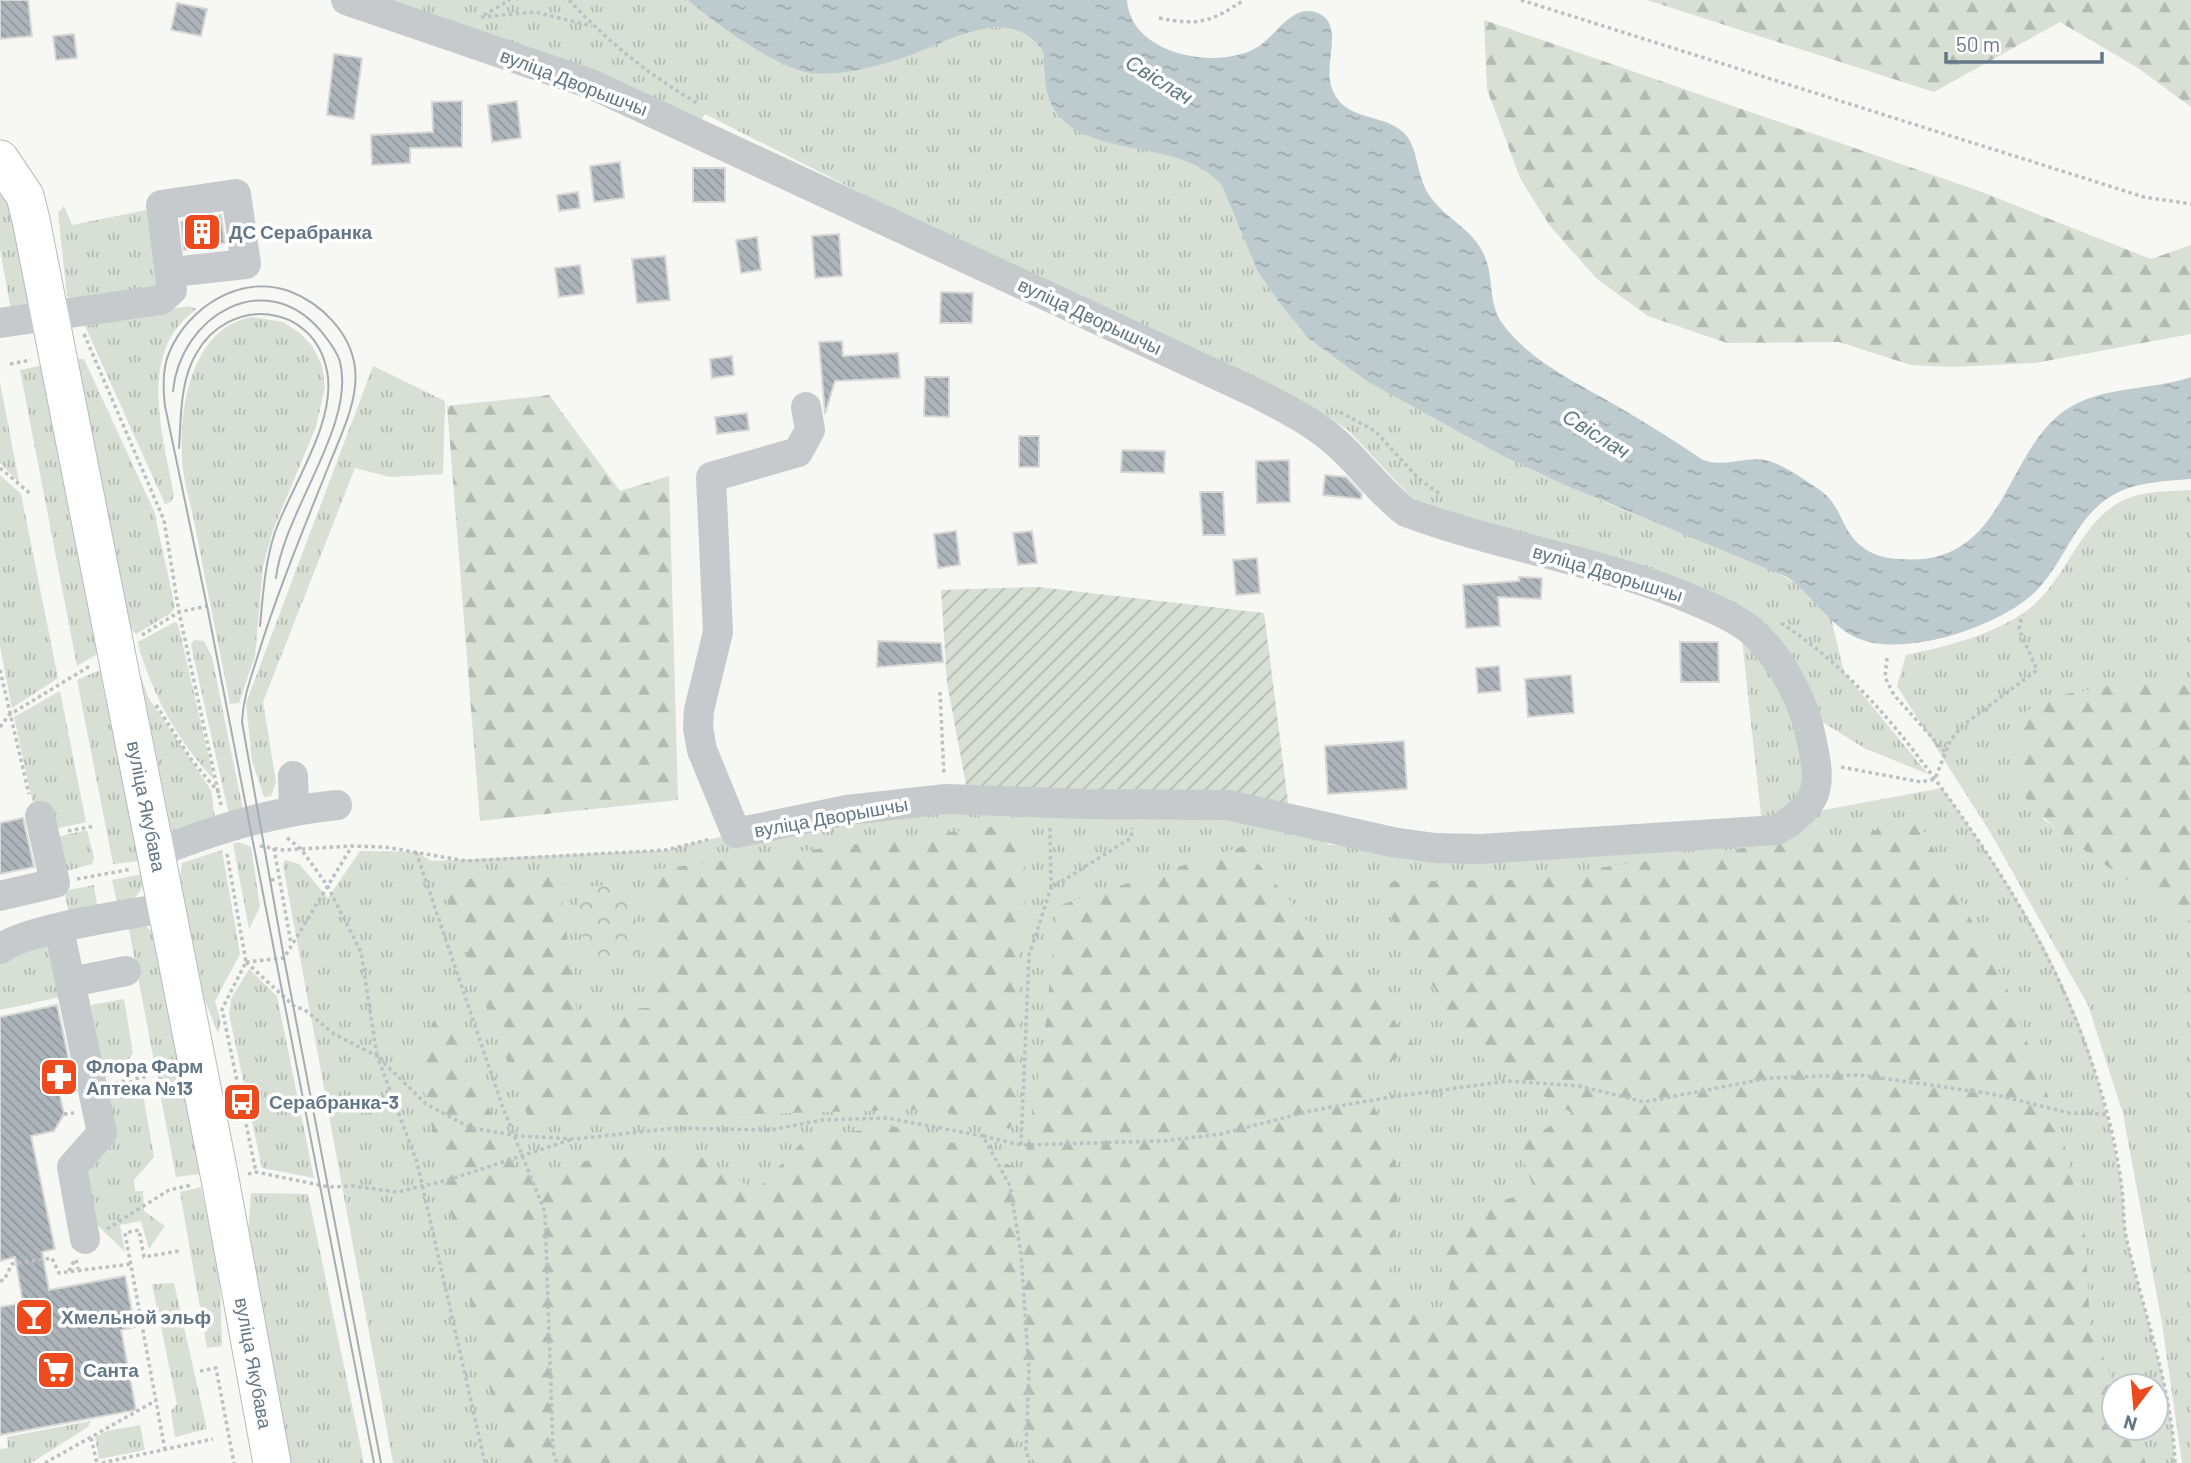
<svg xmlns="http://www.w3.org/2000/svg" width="2191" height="1463" font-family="Barlow,sans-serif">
  <defs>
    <pattern id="grass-tufts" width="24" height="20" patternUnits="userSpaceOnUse" patternTransform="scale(1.75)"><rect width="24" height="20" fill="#d8dfd4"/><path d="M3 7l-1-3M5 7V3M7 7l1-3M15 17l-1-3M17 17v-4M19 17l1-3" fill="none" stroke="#b3bab2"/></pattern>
    <pattern id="forest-firs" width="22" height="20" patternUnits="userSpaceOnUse" patternTransform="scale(1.75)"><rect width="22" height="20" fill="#d8dfd4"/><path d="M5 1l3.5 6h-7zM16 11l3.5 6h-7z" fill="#b3bab2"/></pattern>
    <pattern id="park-crowns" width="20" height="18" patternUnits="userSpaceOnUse" patternTransform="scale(1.75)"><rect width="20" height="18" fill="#d8dfd4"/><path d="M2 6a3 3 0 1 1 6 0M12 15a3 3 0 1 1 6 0" fill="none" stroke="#b3bab2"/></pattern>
    <pattern id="garden-furrows" width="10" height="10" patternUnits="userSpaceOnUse" patternTransform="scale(1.75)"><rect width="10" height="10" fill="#d8dfd4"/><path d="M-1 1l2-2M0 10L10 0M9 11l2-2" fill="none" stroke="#b3bab2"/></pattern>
    <pattern id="water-ripples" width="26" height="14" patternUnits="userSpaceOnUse" patternTransform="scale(1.75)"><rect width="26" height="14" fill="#bdcace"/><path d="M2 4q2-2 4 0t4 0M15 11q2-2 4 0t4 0" fill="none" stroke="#9da9ad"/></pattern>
    <pattern id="building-back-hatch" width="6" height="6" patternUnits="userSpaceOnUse" patternTransform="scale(1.75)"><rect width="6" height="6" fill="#adb5bb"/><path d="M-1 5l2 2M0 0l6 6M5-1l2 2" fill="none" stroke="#90989e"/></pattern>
  </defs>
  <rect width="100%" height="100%" fill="#f7f7f3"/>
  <!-- grass -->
  <g fill="url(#grass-tufts)" fill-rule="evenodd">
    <path d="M364,0H688C712,22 779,70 811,73C841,77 878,66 906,57C947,43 1009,2 1043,51C1045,67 1043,83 1049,99C1052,105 1058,110 1063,115C1108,161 1185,136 1222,186L1258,272L1281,305L1308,338L1368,382L1503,456L1604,502L1768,567L1803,588L1831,618L1844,672L1928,774L1864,748L1805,711L1811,794L1762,824L1740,621L1442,516L1410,496L1348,430L1326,416L1098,313L705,114L698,126Z"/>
    <path d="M0,179L12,193L36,294L28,305L11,311L0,249Z"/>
    <path d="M64,206L72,225L146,210L164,285L72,301L67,296L58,213Z"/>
    <path d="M188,306L197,309C135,352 164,435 174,496L171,502L165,504L85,326Z"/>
    <path d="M252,317L283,322L300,333L313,347L322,366L325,387L316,427L273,530L263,566L255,656L239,703L230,704C219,647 207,589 196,531C192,507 183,482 182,458C179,407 192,327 252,317Z"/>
    <path d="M76,359H84L154,511L175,607L171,613L136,634L128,626Z"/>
    <path d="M43,365L97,654L77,666L20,370Z"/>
    <path d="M373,366L445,401L443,474L390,477L355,468L263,702L276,782L271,796L264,797L252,761L246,703Z"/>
    <path d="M0,382L19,482L0,463Z"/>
    <path d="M0,475L21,494L58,678L12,708L0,647Z"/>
    <path d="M2191,490V686L2140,680L2043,819L2191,922V1463H2182L2162,1323L2123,1114L2088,1005L1990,832L1897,686L1906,655C1948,646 1995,635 2030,608C2071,576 2082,509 2138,495C2155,491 2173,491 2191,490Z"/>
    <path d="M175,622L178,624L214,780C177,739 156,701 139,649L138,642Z"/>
    <path d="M194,640L204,641L212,657L244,815L229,812L227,806L191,645Z"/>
    <path d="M100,670L139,861L113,864L77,680Z"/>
    <path d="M140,674L148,697L211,790L215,819L173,839Z"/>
    <path d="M60,691L86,822L54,829L34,808L14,717Z"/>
    <path d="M1942,788C2011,884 2075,983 2103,1100C2110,1129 2118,1159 2122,1188C2124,1206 2123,1224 2127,1241C2144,1313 2172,1389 2175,1463H393L283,865L285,860L299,864L328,898L360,851L416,852L432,861L666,850L736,833L865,811L1265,812L1330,845L1478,851L1802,814ZM2114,1386H2156V1428H2114Z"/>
    <path d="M87,830L94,858L92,864L60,873L52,838Z"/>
    <path d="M238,842L251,847L260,907L249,929L233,844Z"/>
    <path d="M222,850L240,954L215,1001L221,1022L218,1033L204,998L180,879L182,863Z"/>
    <path d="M143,874C145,893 134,900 118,907L112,880Z"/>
    <path d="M94,885L97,905L69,913L64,891Z"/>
    <path d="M128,924L146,926L158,939L199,1174L176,1177Z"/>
    <path d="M33,943L52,947L65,996L0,1010V955Z"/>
    <path d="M249,969L277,996L314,1178L262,1168L229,1014L231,999Z"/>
    <path d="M124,999L133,1053L118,1076L103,1077L91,1005Z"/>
    <path d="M119,1088L143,1094L154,1157L134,1180L135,1191H143L144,1211L165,1226L149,1249L141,1221L120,1225L125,1252L89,1217L80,1178L107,1091Z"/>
    <path d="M201,1187L220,1280L222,1346L207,1348L180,1192Z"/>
    <path d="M251,1193L308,1194L364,1463H285L246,1263Z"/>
    <path d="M174,1283L207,1429L175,1437L171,1411L177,1404L152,1284Z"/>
    <path d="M91,1421L88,1427L31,1463H0V1449L8,1448L7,1437Z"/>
    <path d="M140,1425L145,1450L99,1459L95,1437L107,1431Z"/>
  </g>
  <!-- forest -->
  <g fill="url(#forest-firs)">
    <path d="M1647,0H2191V107L2138,68L2060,22L1934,92Z"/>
    <path d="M1484,20L1979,191L2151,259L2191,245V334L2035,363L1952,367L1911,365L1839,342L1727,343L1648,316L1597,279L1550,226L1520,178L1487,89Z"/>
    <path d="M549,395L620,491L669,476L678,800L480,821L447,406Z"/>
    <path d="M2140,680L2191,686V922C2153,896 2034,824 2019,787C2010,763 2017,736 2023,713L2050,697Z"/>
    <path d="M1021,823L1027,887L1018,952L1017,1115L1009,1129L935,1109L529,1120L440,881L559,873L577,1014L654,1007L651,870Z"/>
    <path d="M1920,824L2004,981L2062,1133L2085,1236L2090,1325L2115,1386L2114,1428H2132L2146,1463H1038L1018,1436L1011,1463H506L416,1055L442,1005L520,1177L611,1155L701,1157L756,1191L806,1138L892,1126L976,1150L1023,1171L1044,1040L1057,906L1243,846L1416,1047L1363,1077L1400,1175L1388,1284L1435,1327L1450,1286L1435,1254L1490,1203L1535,1192L1518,1145L1572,1113L1474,1053L1369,882L1510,880Z"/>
  </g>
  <!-- park -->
  <path fill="url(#park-crowns)" d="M630,882L638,956L586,962L577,888Z"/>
  <!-- garden -->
  <path fill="url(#garden-furrows)" d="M1038,587L1264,613L1290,817L967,790L947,683L941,590Z"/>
  <!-- water -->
  <path fill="url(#water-ripples)" d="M688,0H1127C1130,54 1215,71 1256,48C1272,39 1283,18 1301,12C1311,9 1324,13 1329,23C1338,43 1323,69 1333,91C1346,123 1387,112 1407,136C1418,151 1417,177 1429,195C1445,219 1474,229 1485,257C1494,279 1488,303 1502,323C1529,361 1578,383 1617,406C1646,423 1675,441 1703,460C1725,468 1744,456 1765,460C1783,464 1802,478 1817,488C1848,507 1837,541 1880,556C1893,560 1908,560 1922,559C2009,551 2007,443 2072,406C2108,386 2153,390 2191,377V479C2166,481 2135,482 2113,495C2075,517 2066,560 2037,590C2003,626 1901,660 1855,637C1828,624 1812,594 1787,577L1565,485L1503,456L1368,382L1308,338L1281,305L1258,272L1222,186C1183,134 1074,164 1049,99C1043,83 1045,67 1043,51C1009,2 947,43 906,57C878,66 841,77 811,73C779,70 712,22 688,0Z"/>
  <!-- building -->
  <g fill="url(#building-back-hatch)" stroke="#d8d8d6" stroke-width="2">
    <path d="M0,0H28L32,36L0,39Z"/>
    <path d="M177,3L207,9L201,36L171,30Z"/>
    <path d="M74,34L77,58L56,60L53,36Z"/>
    <path d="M334,54L362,58L354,119L327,115Z"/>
    <path d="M462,101V147L410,148V163L372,165L371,135L433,132L432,102Z"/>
    <path d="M517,101L521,138L492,142L488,105Z"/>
    <path d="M620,162L624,198L594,202L590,166Z"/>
    <rect x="693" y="168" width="32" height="34"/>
    <path d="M578,192L580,208L559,211L557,195Z"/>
    <path d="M221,215L225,243L184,250L181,222Z"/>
    <path d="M839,234L842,276L815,278L812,236Z"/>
    <path d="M757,237L761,270L741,273L736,240Z"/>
    <path d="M665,256L670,300L637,303L632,259Z"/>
    <path d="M580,265L584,294L559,297L555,268Z"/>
    <path d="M941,292L973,293L972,323H940Z"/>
    <path d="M842,341L843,356L898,353L900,378L835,381L825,414L819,342Z"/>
    <path d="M732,356L734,375L712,378L710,359Z"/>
    <path d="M925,377H949V417L924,416Z"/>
    <path d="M747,413L749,430L717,434L715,417Z"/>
    <rect x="1019" y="436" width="20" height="31"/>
    <path d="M1122,450L1165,451L1164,473L1121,472Z"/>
    <path d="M1289,460L1290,502L1257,503L1256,461Z"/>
    <path d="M1325,475L1346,477L1362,494L1361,499L1323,495Z"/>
    <path d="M1200,492H1223L1225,535H1203Z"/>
    <path d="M956,531L960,565L938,568L934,534Z"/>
    <path d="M1032,531L1037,563L1018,565L1013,533Z"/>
    <path d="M1257,558L1260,593L1236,595L1233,560Z"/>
    <path d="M1519,577L1542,578L1541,599L1498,597L1500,626L1466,628L1463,585L1519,581Z"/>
    <path d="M878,641L941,643L943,662L877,667Z"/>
    <path d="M1680,642H1718L1719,682H1681Z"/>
    <path d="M1499,666L1501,691L1478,693L1476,668Z"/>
    <path d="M1571,675L1574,713L1528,717L1525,679Z"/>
    <path d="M1404,741L1407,789L1328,794L1325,746Z"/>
    <path d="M23,818L34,867L0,874V823Z"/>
    <path d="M57,1005L74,1084L58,1087L64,1114L54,1131L31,1136L55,1249L42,1252L49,1290L125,1276L135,1327L121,1330L136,1410L0,1435V1307L23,1303L15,1257L0,1261V1017Z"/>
  </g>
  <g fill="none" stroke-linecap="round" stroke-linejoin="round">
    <defs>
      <g id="major">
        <path id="s1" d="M0,159L25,196L31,220L220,1179L272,1463"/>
      </g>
    </defs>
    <!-- major casing -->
    <use href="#major" stroke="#b7bbbf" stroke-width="39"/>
    <!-- path -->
    <g stroke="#bdc0c2" stroke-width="3.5" stroke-dasharray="3.5 3.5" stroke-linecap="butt">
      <path d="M569,0C608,42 650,76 699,104"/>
      <path d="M1521,0L2144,197L2191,204"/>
      <path d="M484,15L510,0"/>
      <path d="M481,17L535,12L592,26"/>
      <path d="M1159,18C1199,26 1211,22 1244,0"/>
      <path d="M84,334L164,520L179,612L221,805"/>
      <path d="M10,364L31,360"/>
      <path d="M1340,412L1375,431L1418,478L1441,495"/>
      <path d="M0,468L32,495"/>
      <path d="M1781,623C1849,667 1901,731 1948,797C2016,892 2069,982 2102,1095C2111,1125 2118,1158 2122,1189C2124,1206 2123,1224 2127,1241C2144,1313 2172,1389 2175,1463"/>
      <path d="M142,635L179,612L207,606"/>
      <path d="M1887,658L1885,677L1894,695L1945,752"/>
      <path d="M0,670L29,794"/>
      <path d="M940,692L944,776"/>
      <path d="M156,705L191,759L219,793"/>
      <path d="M0,727L9,715L90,666"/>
      <path d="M1841,767L1921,782L1935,779L1950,741L1962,726L2037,670L2019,629L2022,615"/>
      <path d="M1050,828L1051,888"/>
      <path d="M68,831L95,826"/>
      <path d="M287,838L301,849L327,885L361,952L377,1056L426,1104L471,1128L520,1136L575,1139L676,1128L771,1130L822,1120L887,1118L983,1136L1010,1186L1021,1254L1029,1370L1026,1450L1030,1463"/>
      <path d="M260,846L283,850L352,846L385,847L466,861L666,850L711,839"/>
      <path d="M274,848L291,944"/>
      <path d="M416,852L503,1108L545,1212L553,1451L557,1463"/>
      <path d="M227,854L246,962L222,1009L256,1172"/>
      <path d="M77,879L132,869"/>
      <path d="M271,880L278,879"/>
      <path d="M246,962L295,1007L304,1009L334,1034L377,1056L417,1162L485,1463"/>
      <path d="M246,962L284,958L352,846"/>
      <path d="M115,1083L148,1076"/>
      <path d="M58,1087L67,1092"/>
      <path d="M64,1114L74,1113"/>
      <path d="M983,1136L1021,1145L1163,1141L1221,1134L1310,1111L1385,1098L1507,1081L1579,1086L1644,1102L1769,1078L1860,1075L1992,1094L2070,1113L2106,1114"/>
      <path d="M1021,1145L1029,955L1051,888L1131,838L1132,828"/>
      <path d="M248,1174L256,1172L329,1187L353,1186L397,1192L448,1180L573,1139"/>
      <path d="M107,1229L169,1190L192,1185"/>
      <path d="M76,1260L78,1269"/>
      <path d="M69,1271L75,1259"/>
      <path d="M0,1281L4,1280L12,1264L52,1258L59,1273L131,1264"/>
      <path d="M200,1371L216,1368L234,1463"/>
      <path d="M91,1438L97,1463"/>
      <path d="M165,1450L125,1233L139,1230L144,1257L179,1251"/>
      <path d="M45,1463L155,1401"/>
      <path d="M102,1463L213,1439"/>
    </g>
    <!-- minor -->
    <g stroke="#c6cacd" stroke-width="30">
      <path d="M346,0L591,84L1260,395C1290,411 1319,425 1343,449C1365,470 1381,493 1406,512C1499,547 1599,560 1691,599C1712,608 1740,619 1756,635C1784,662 1805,704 1812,742C1822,789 1819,803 1777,830L1481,849L1435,848L1392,842L1228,805L1086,804L946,799L847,810L736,833L702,750L698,728L699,710L718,632L711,477L798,452L810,430L806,407"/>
      <path d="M0,323L161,300L172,290L161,205L236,194L246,264L172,272"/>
      <path d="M293,776L294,810"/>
      <path d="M155,853C216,829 271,812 337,805"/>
      <path d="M0,896L55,883L40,816"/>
      <path d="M59,929L102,1133L72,1167L85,1239"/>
      <path d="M0,949C25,929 130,914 166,908"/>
      <path d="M71,982L126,971"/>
    </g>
    <!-- major -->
    <use href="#major" stroke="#fff" stroke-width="37"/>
    <!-- tram -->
    <g stroke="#a6acb2" stroke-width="2">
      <path d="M173,391C180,317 264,265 320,330C327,339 337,350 340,362C356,425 283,513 276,578"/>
      <path d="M179,448C181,418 180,381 196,354C228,295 314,302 327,371C337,421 292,485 275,532C265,562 263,594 260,626"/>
      <path d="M374,1463L207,606L165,406C163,389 162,369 169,353C188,307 240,274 289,291C321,303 351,333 355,368C359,400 340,437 329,465C304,528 278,590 258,655C251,678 243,697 242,722L284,958L381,1463"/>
    </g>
  </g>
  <!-- icons -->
  <defs>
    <symbol id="building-square" viewBox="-11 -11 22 22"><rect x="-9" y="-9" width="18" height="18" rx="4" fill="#ed4a1d" stroke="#fff"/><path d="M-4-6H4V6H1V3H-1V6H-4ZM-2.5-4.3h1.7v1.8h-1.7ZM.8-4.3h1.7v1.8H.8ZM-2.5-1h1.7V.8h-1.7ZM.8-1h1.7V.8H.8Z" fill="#fff"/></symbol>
    <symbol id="pharmacy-square" viewBox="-11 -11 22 22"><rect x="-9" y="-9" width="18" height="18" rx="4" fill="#ed4a1d" stroke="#fff"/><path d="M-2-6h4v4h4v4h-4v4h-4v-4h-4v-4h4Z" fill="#fff"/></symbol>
    <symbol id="bus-square" viewBox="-11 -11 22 22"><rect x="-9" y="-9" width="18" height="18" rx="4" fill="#ed4a1d" stroke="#fff"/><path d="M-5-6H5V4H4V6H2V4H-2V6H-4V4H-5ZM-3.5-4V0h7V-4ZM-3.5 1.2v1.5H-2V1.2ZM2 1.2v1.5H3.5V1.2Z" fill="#fff"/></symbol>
    <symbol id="bar-square" viewBox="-11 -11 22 22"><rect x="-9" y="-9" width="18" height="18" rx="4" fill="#ed4a1d" stroke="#fff"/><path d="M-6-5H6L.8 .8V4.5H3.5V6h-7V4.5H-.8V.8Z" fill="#fff"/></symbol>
    <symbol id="supermarket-square" viewBox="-11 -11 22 22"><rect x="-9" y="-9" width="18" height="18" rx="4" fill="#ed4a1d" stroke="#fff"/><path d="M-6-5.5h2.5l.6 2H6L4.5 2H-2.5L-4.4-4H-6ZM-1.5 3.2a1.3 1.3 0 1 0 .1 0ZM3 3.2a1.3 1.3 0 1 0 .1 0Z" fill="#fff"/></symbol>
  </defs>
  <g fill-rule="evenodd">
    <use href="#building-square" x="180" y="210" width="44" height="44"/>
    <use href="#pharmacy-square" x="37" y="1055" width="44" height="44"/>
    <use href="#bus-square" x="220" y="1080" width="44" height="44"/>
    <use href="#bar-square" x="12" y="1295" width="44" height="44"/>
    <use href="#supermarket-square" x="34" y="1348" width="44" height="44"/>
  </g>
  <g text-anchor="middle" stroke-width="7" stroke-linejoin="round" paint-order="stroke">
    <!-- street labels -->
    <g font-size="19" fill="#647786" stroke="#fff">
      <text transform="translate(574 82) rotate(21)" y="7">вуліца Дворышчы</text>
      <text transform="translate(1090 316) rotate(25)" y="7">вуліца Дворышчы</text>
      <text transform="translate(1608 573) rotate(17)" y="7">вуліца Дворышчы</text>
      <text dy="7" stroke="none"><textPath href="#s1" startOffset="667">вуліца Якубава</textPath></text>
      <text transform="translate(831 817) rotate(-10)" y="7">вуліца Дворышчы</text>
      <text dy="7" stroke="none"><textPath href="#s1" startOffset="1234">вуліца Якубава</textPath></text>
    </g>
    <!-- poi labels -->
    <g font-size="19" font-weight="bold" fill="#647786" stroke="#fff" text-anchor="start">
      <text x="229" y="239">ДС Серабранка</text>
      <text x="86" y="1073">Флора Фарм<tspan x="86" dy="22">Аптека №13</tspan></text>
      <text x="269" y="1109">Серабранка-3</text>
      <text x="61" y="1324">Хмельной эльф</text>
      <text x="83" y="1377">Санта</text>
    </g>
    <!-- water labels -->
    <g font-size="21" font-style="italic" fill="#5f7a83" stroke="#fff">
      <text transform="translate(1159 80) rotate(32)" y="7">Свіслач</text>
      <text transform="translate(1596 434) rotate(32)" y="7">Свіслач</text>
    </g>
  </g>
  <!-- north arrow -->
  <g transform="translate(2135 1407) rotate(196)"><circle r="33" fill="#ffffff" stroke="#c1c9cf" stroke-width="2"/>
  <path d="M0-5L12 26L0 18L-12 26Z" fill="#ed4a1d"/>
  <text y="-10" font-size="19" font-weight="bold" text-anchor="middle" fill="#647786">N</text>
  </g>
  <!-- scale -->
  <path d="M1946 52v10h156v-10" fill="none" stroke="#647786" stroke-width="3.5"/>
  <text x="1956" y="52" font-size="21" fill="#647786" stroke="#ffffff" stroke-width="5" paint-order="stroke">50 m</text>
</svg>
